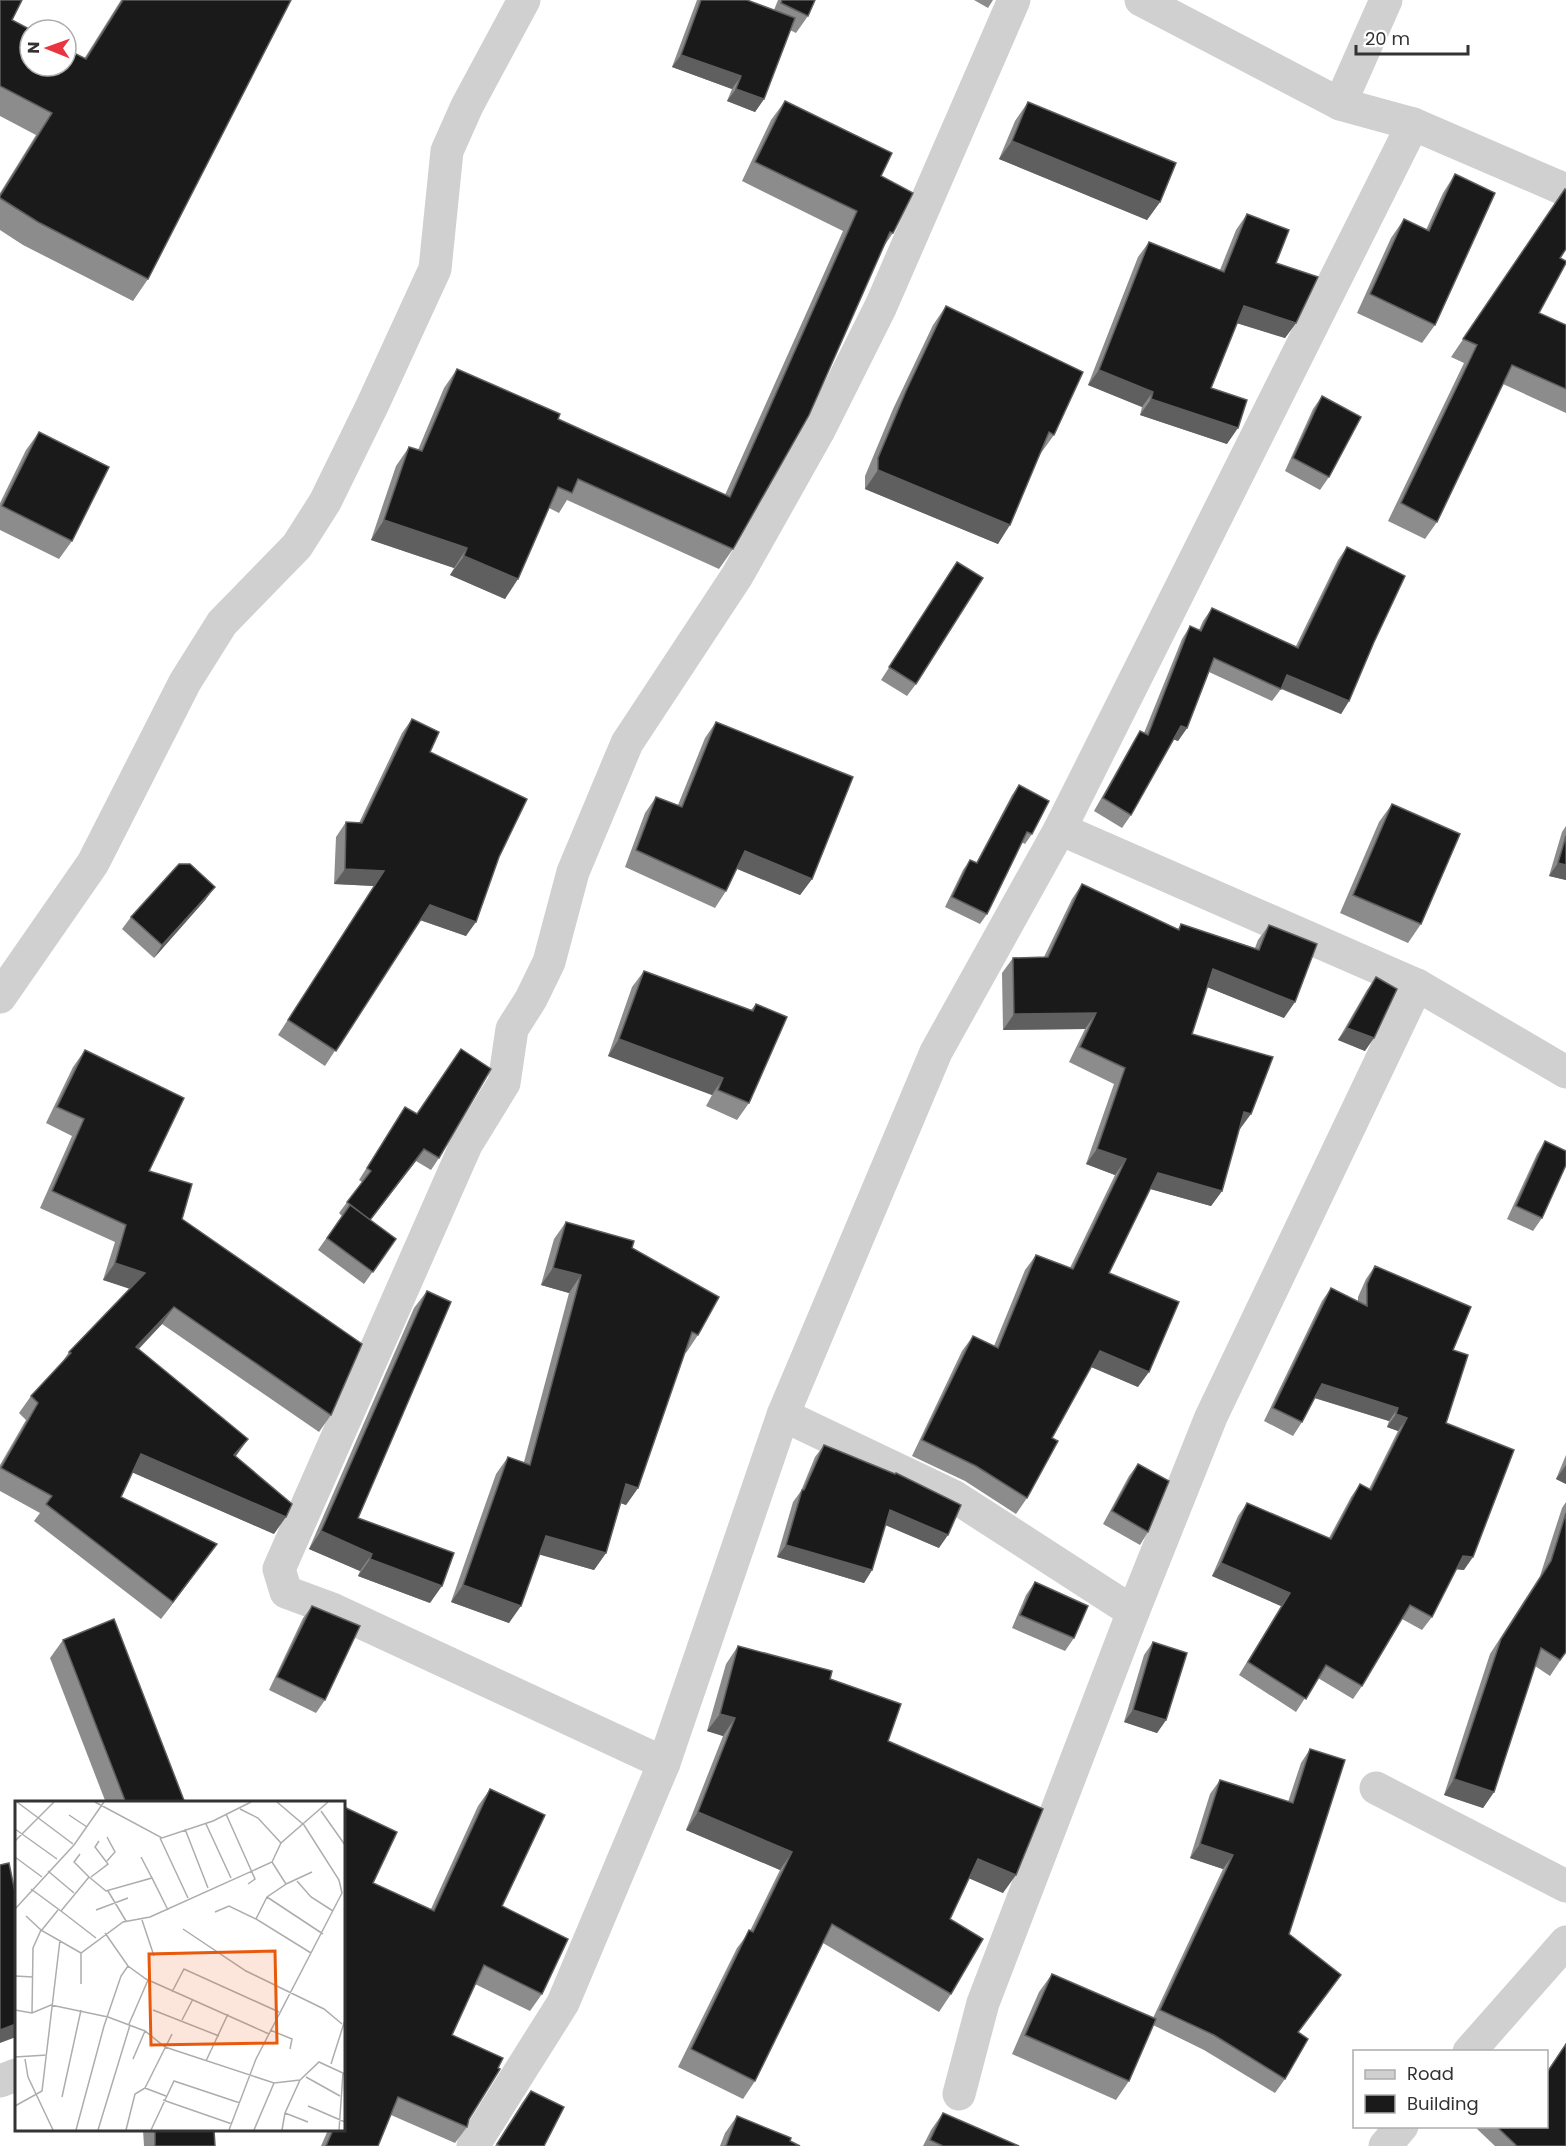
<svg xmlns="http://www.w3.org/2000/svg" width="1566" height="2146" font-family="Poppins,sans-serif">
  <rect width="100%" height="100%" fill="#fff"/>
  <g fill="none" stroke-linecap="round" stroke-linejoin="round">
    <!-- minor -->
    <g stroke="#d0d0d0" stroke-width="33">
      <path d="M1141,0L1340,104L1413,124L1566,190"/>
      <path d="M1340,104L1386,0"/>
      <path d="M1060,829L1417,985L1566,1072"/>
      <path d="M0,997L93,863L185,682L222,623L297,546L325,502L372,406L435,269L447,151L467,106L524,0"/>
      <path d="M783,1415L955,1497L1133,1612"/>
      <path d="M664,1763L332,1609L286,1592L279,1569L466,1145L504,1083L512,1029L531,999L549,962L573,872L627,743L737,576L818,432L881,306L1014,0"/>
      <path d="M1376,1788L1566,1886"/>
      <path d="M1469,2052L1566,1942"/>
      <path d="M0,2081L16,2075"/>
      <path d="M959,2094L983,2003L1133,1612L1211,1417L1417,985"/>
      <path d="M473,2146L563,2003L664,1763L783,1415L936,1052L1060,829L1413,124"/>
      <path d="M1385,2146L1402,2126"/>
    </g>
  </g>
  <!-- wall -->
  <g fill="#8c8c8c">
    <path d="M0,0L12,20L84,59L121,0H291L148,279L133,301L23,245L0,230V193L36,135L0,116Z"/>
    <path d="M697,0H747L774,10L778,0H815L808,16L796,33L790,30L764,99L755,112L727,101L732,89L672,67Z"/>
    <path d="M974,0H993L988,8Z"/>
    <path d="M785,101L881,176L893,233L884,246L733,549L719,569L567,500L559,513L549,508L505,599L450,575L454,568L371,540L396,466L409,447L418,450L444,388L457,369L558,419L725,495L843,231L742,181L771,120Z"/>
    <path d="M1028,102L1160,202L1147,220L999,159L1015,121Z"/>
    <path d="M1455,174L1435,325L1422,343L1357,313L1391,238L1404,219L1426,230L1443,193Z"/>
    <path d="M1565,189L1560,258L1539,313L1566,325V413L1503,384L1437,522L1425,539L1388,521L1464,363L1451,357Z"/>
    <path d="M1247,214L1276,263L1296,323L1285,338L1237,323L1211,388L1227,444L1140,415L1142,407L1088,385L1138,257L1149,242L1220,270L1236,230Z"/>
    <path d="M946,306L1054,435L1041,453L998,544L865,489V476L893,409L933,325Z"/>
    <path d="M1322,396L1329,477L1320,490L1285,471L1313,409Z"/>
    <path d="M39,432L72,541L59,559L0,530V503L26,450Z"/>
    <path d="M1347,547L1374,642L1349,701L1341,714L1281,689L1272,701L1209,672L1187,728L1178,741L1174,739L1131,815L1122,828L1094,811L1132,744L1140,731L1144,733L1182,639L1190,626L1199,630L1203,621L1212,608L1296,646L1338,560Z"/>
    <path d="M957,562L916,684L907,696L881,680Z"/>
    <path d="M412,719L430,752L499,857L466,936L420,920L325,1066L278,1035L374,886L334,884L336,837L346,822L359,823L402,733Z"/>
    <path d="M716,722L812,879L800,895L737,869L726,891L715,908L625,867L645,813L656,797L678,805L705,738Z"/>
    <path d="M1019,785L1032,834L1025,844L1021,842L987,914L980,924L945,907L963,870L970,860L976,863L1012,795Z"/>
    <path d="M1392,804L1421,924L1408,943L1340,913L1379,822Z"/>
    <path d="M1566,826V880L1549,876L1562,832Z"/>
    <path d="M1082,884L1178,929L1181,924L1255,948L1258,940L1269,925L1284,1018L1207,987L1192,1034L1240,1129H1239L1222,1191L1211,1206L1150,1189L1109,1273L1138,1387L1091,1367L1052,1438L1027,1498L1016,1514L965,1481L912,1456L962,1351L973,1336L994,1346L1025,1270L1036,1255L1070,1268L1115,1175L1086,1164L1114,1084L1069,1062L1085,1029L1003,1030L1002,973L1013,958L1044,957L1072,899Z"/>
    <path d="M206,899L154,958L122,929L131,917Z"/>
    <path d="M644,971L751,1010L756,1004L749,1103L737,1120L706,1106L712,1095L608,1056L632,987Z"/>
    <path d="M1376,977L1365,1051L1338,1040L1367,990Z"/>
    <path d="M85,1050L149,1171L182,1219L331,1415L319,1432L162,1324L139,1349L235,1457L274,1534L132,1472L121,1497L217,1544L161,1619L34,1521L40,1513L0,1491V1465L26,1420L19,1413L31,1396L59,1367L69,1352L130,1288L103,1280L115,1242L40,1208L72,1136L46,1123L73,1067Z"/>
    <path d="M405,1107L439,1158L431,1170L416,1161L370,1220L396,1239L364,1284L318,1250L342,1216L339,1213L362,1182L359,1180Z"/>
    <path d="M1545,1141L1542,1218L1533,1231L1507,1219L1537,1154Z"/>
    <path d="M566,1222L632,1248L698,1335L686,1353L685,1352L638,1488L626,1505L621,1503L606,1553L594,1570L539,1554L509,1623L451,1602L496,1474L508,1457L524,1462L569,1293L541,1285L554,1239Z"/>
    <path d="M1375,1266L1453,1350L1446,1423L1464,1570L1456,1569L1432,1617L1422,1630L1402,1619L1362,1686L1353,1699L1318,1678L1296,1712L1239,1675L1281,1606L1212,1576L1238,1516L1247,1503L1329,1538L1351,1497L1360,1484L1369,1489L1398,1431L1387,1427L1389,1421L1314,1398L1302,1422L1293,1436L1264,1421L1322,1301L1331,1288L1358,1302V1297L1366,1279Z"/>
    <path d="M427,1291L358,1518L430,1603L358,1576L360,1571L309,1549L414,1308Z"/>
    <path d="M824,1445L939,1548L885,1525L872,1570L864,1583L777,1557L793,1502L801,1491L815,1457Z"/>
    <path d="M1566,1455V1484L1556,1479Z"/>
    <path d="M1138,1464L1148,1532L1140,1545L1103,1524L1129,1476Z"/>
    <path d="M1566,1502V1652L1550,1676L1535,1666L1494,1792L1483,1808L1444,1795L1490,1654L1540,1576L1562,1508Z"/>
    <path d="M1035,1582L1074,1638L1065,1651L1012,1628L1026,1595Z"/>
    <path d="M312,1606L325,1700L316,1713L269,1690L303,1618Z"/>
    <path d="M63,1640L185,1803H106L50,1658Z"/>
    <path d="M1153,1642L1166,1720L1157,1733L1124,1722L1144,1655Z"/>
    <path d="M738,1646L830,1679L888,1741L1003,1893L969,1878L950,1919L951,1994L939,2012L823,1943L755,2081L743,2099L678,2067L737,1948L750,1931L780,1870L686,1830L723,1736L707,1731L726,1664Z"/>
    <path d="M1310,1749L1289,1934L1331,1989L1298,2033L1285,2079L1275,2093L1204,2050L1153,2025L1129,2081L1116,2100L1012,2054L1039,1992L1052,1974L1153,2018L1223,1869L1190,1858L1210,1794L1220,1780L1288,1802L1301,1763Z"/>
    <path d="M490,1789L502,1906L542,1994L530,2011L475,1984L452,2035L469,2119L467,2127L455,2143L391,2115L378,2146H321L328,2130H344L373,1883L431,1909L478,1806Z"/>
    <path d="M1566,2043V2146H1495L1475,2127H1546V2073Z"/>
    <path d="M531,2091L544,2146H495L522,2103Z"/>
    <path d="M943,2113L1019,2146H923L931,2130Z"/>
    <path d="M737,2116L790,2141L800,2146H720L725,2133Z"/>
    <path d="M143,2130H214L215,2146H144Z"/>
  </g>
  <!-- shaded-wall -->
  <g fill="#5f5f5f">
    <path d="M681,55L741,76L732,89L672,67Z"/>
    <path d="M736,89L764,99L755,112L727,101Z"/>
    <path d="M1012,141L1160,202L1147,220L999,159Z"/>
    <path d="M1244,306L1296,323L1285,338L1233,322Z"/>
    <path d="M1099,370L1153,392L1142,407L1088,385Z"/>
    <path d="M1151,399L1238,428L1227,444L1140,415Z"/>
    <path d="M878,470L1010,525L998,544L865,489Z"/>
    <path d="M384,520L467,548L454,568L371,540Z"/>
    <path d="M464,556L518,579L505,599L450,575Z"/>
    <path d="M1287,675L1349,701L1341,714L1278,687Z"/>
    <path d="M1181,726L1187,728L1178,741L1172,739Z"/>
    <path d="M745,851L812,879L800,895L733,867Z"/>
    <path d="M1558,863L1566,865V880L1549,876Z"/>
    <path d="M345,869L384,871L374,886L334,884Z"/>
    <path d="M215,887L206,899L154,958L162,945Z"/>
    <path d="M430,905L476,922L466,936L420,920Z"/>
    <path d="M1213,969L1295,1002L1284,1018L1202,985Z"/>
    <path d="M1096,1013L1085,1029L1003,1030L1014,1014Z"/>
    <path d="M1347,1028L1374,1038L1365,1051L1338,1040Z"/>
    <path d="M619,1039L723,1078L712,1095L608,1056Z"/>
    <path d="M1244,1112L1251,1114L1240,1129L1233,1127Z"/>
    <path d="M424,1149L416,1161L362,1231L370,1220Z"/>
    <path d="M1097,1149L1126,1159L1115,1175L1086,1164Z"/>
    <path d="M1158,1173L1222,1191L1211,1206L1147,1188Z"/>
    <path d="M115,1263L145,1273L133,1290L103,1280Z"/>
    <path d="M553,1268L581,1275L569,1293L541,1285Z"/>
    <path d="M174,1307L162,1324L124,1364L136,1347Z"/>
    <path d="M1100,1351L1149,1372L1138,1387L1089,1366Z"/>
    <path d="M1322,1384L1398,1408L1389,1421L1312,1397Z"/>
    <path d="M1396,1414L1407,1418L1398,1431L1387,1427Z"/>
    <path d="M248,1439L236,1456L222,1472L234,1455Z"/>
    <path d="M141,1454L286,1517L274,1534L129,1471Z"/>
    <path d="M1566,1465V1484L1556,1479Z"/>
    <path d="M626,1484L638,1488L626,1505L614,1501Z"/>
    <path d="M890,1510L948,1535L939,1548L881,1523Z"/>
    <path d="M321,1531L372,1554L360,1571L309,1549Z"/>
    <path d="M546,1536L606,1553L594,1570L534,1553Z"/>
    <path d="M217,1544L205,1560L161,1619L173,1602Z"/>
    <path d="M786,1545L872,1570L864,1583L777,1557Z"/>
    <path d="M1463,1556L1473,1557L1464,1570L1454,1569Z"/>
    <path d="M370,1559L442,1586L430,1603L358,1576Z"/>
    <path d="M1221,1563L1290,1593L1281,1606L1212,1576Z"/>
    <path d="M463,1585L521,1606L509,1623L451,1602Z"/>
    <path d="M1133,1710L1166,1720L1157,1733L1124,1722Z"/>
    <path d="M720,1714L735,1718L723,1736L707,1731Z"/>
    <path d="M1454,1779L1494,1792L1483,1808L1444,1795Z"/>
    <path d="M698,1812L792,1852L780,1870L686,1830Z"/>
    <path d="M1200,1844L1233,1855L1223,1869L1190,1858Z"/>
    <path d="M978,1859L1016,1875L1003,1893L966,1877Z"/>
    <path d="M16,2024V2037L0,2043V2030Z"/>
  </g>
  <!-- building -->
  <g fill="#1a1a1a" stroke="#5f5f5f" stroke-width="1.5">
    <path d="M0,0H22L12,20L31,30L30,66H66V49L86,59L123,0H291L148,279L38,222L0,198V196L52,113L0,86Z"/>
    <path d="M701,0H747L795,18L764,99L736,89L741,76L681,55Z"/>
    <path d="M782,0H815L808,16L781,3Z"/>
    <path d="M785,101L892,153L881,176L913,193L893,233L890,232L809,415L733,549L578,479L572,493L558,487L518,579L464,556L467,548L384,520L409,447L422,451L457,369L560,414L558,419L730,497L857,211L755,162Z"/>
    <path d="M1028,102L1176,163L1160,202L1012,141Z"/>
    <path d="M1455,174L1495,193L1435,325L1370,294L1404,219L1429,231Z"/>
    <path d="M1565,189L1566,190V249L1560,258L1566,261V263L1539,313L1566,325V389L1512,365L1437,522L1401,503L1477,345L1463,339Z"/>
    <path d="M1247,214L1289,230L1276,263L1318,277L1296,323L1244,306L1211,388L1247,400L1238,428L1151,399L1153,392L1099,370L1149,242L1224,272Z"/>
    <path d="M946,306L1083,372L1054,435L1049,432L1010,525L878,470V458L906,391Z"/>
    <path d="M1322,396L1361,417L1329,477L1293,458Z"/>
    <path d="M39,432L109,467L72,541L2,506Z"/>
    <path d="M1347,547L1405,576L1374,642L1349,701L1287,675L1281,689L1214,658L1187,728L1181,726L1131,815L1103,798L1140,731L1148,735L1190,626L1201,631L1212,608L1298,648Z"/>
    <path d="M957,562L983,578L916,684L889,667Z"/>
    <path d="M412,719L439,732L430,752L527,799L499,857L476,922L430,905L336,1051L288,1020L384,871L345,869L346,822L362,823Z"/>
    <path d="M716,722L853,777L812,879L745,851L726,891L636,850L656,797L682,807Z"/>
    <path d="M1019,785L1049,801L1032,834L1027,832L987,914L952,897L970,860L977,863Z"/>
    <path d="M1392,804L1460,834L1421,924L1353,895Z"/>
    <path d="M1566,836V865L1558,863Z"/>
    <path d="M179,864H190L215,887L162,945L131,917Z"/>
    <path d="M1082,884L1179,930L1181,924L1259,950L1269,925L1317,944L1295,1002L1213,969L1192,1034L1273,1057L1251,1114L1244,1112L1222,1191L1158,1173L1109,1273L1179,1302L1149,1372L1100,1351L1052,1438L1058,1441L1027,1498L976,1466L922,1440L973,1336L998,1348L1036,1255L1073,1269L1126,1159L1097,1149L1125,1068L1080,1047L1096,1013L1014,1014L1013,958L1048,957Z"/>
    <path d="M644,971L753,1011L756,1004L787,1017L749,1103L718,1090L723,1078L619,1039Z"/>
    <path d="M1376,977L1397,989L1374,1038L1347,1028Z"/>
    <path d="M461,1049L491,1069L439,1158L424,1149L370,1220L347,1202L371,1171L367,1168L405,1107L417,1114Z"/>
    <path d="M85,1050L184,1098L149,1171L192,1184L182,1219L362,1344L331,1415L174,1307L136,1347L248,1439L234,1455L292,1504L286,1517L141,1454L121,1497L217,1544L173,1602L46,1504L52,1496L1,1468L38,1403L31,1396L71,1353L69,1352L145,1273L115,1263L126,1225L52,1191L84,1119L57,1107Z"/>
    <path d="M1545,1141L1566,1151V1165L1542,1218L1516,1206Z"/>
    <path d="M350,1205L396,1239L373,1272L327,1238Z"/>
    <path d="M566,1222L634,1241L632,1248L719,1297L698,1335L692,1332L638,1488L626,1484L606,1553L546,1536L521,1606L463,1585L508,1457L530,1465L581,1275L553,1268Z"/>
    <path d="M1375,1266L1471,1307L1453,1350L1468,1355L1446,1423L1514,1450L1473,1557L1463,1556L1432,1617L1410,1605L1362,1686L1326,1665L1306,1699L1248,1662L1290,1593L1221,1563L1247,1503L1331,1539L1360,1484L1371,1490L1407,1418L1396,1414L1398,1408L1322,1384L1302,1422L1273,1408L1331,1288L1367,1306V1284Z"/>
    <path d="M427,1291L451,1302L358,1518L454,1553L442,1586L370,1559L372,1554L321,1531Z"/>
    <path d="M824,1445L895,1474L896,1473L961,1505L948,1535L890,1510L872,1570L786,1545L802,1490H804Z"/>
    <path d="M1138,1464L1169,1481L1148,1532L1112,1511Z"/>
    <path d="M1566,1513V1652L1560,1660L1541,1648L1494,1792L1454,1779L1501,1639L1551,1561Z"/>
    <path d="M1035,1582L1088,1606L1074,1638L1020,1615Z"/>
    <path d="M312,1606L360,1626L325,1700L277,1677Z"/>
    <path d="M114,1619L185,1803H126L63,1640Z"/>
    <path d="M1153,1642L1187,1653L1166,1720L1133,1710Z"/>
    <path d="M738,1646L832,1671L830,1679L901,1704L888,1741L1043,1809L1016,1875L978,1859L950,1919L983,1939L951,1994L832,1924L755,2081L691,2049L749,1930L753,1932L792,1852L698,1812L735,1718L720,1714Z"/>
    <path d="M1310,1749L1345,1760L1289,1934L1341,1975L1298,2032L1308,2039L1285,2079L1214,2035L1160,2010L1233,1855L1200,1844L1220,1780L1293,1803Z"/>
    <path d="M490,1789L545,1815L502,1906L568,1939L542,1994L484,1965L452,2035L503,2058L498,2068L500,2069L469,2119L467,2127L398,2097L378,2146H326L333,2130H344V1807L397,1832L373,1883L434,1911Z"/>
    <path d="M9,1863L16,1897V2024L0,2030V1865Z"/>
    <path d="M1052,1974L1156,2019L1129,2081L1025,2035Z"/>
    <path d="M1566,2044V2146H1517L1497,2127H1546V2074Z"/>
    <path d="M531,2091L564,2107L544,2146H500L497,2144Z"/>
    <path d="M943,2113L1019,2146H943L930,2140Z"/>
    <path d="M737,2116L791,2138L790,2141L800,2146H726Z"/>
    <path d="M155,2130H214L215,2146H155Z"/>
  </g>
  <!-- overview -->
  <g transform="translate(15 1801)">
    <rect width="330" height="330" fill="#fff"/>
    <path fill="none" stroke="#adadad" stroke-width="1.5" d="M2,1L58,43M80,1L147,37L198,20L236,1M225,8L243,17L266,42M306,10L330,44M211,13L240,78L233,83M54,14L72,26M191,23L216,77M0,28L42,58M170,28L193,87M145,37L173,97M0,40L39,1M65,53L59,61L74,76M0,56L27,76M126,56L137,77M92,60L100,51L92,36M257,61L271,83L252,96L241,118L296,152M33,70L59,92M76,76L93,63L80,46L84,40M282,80L296,96L318,110M271,83L297,71M16,88L46,110L74,76L91,90L137,77L153,109M93,90L111,120M252,96L308,133M0,108L59,44L89,1M81,109L113,97M46,110L81,137M200,111L214,105L241,118M11,115L26,129M127,119L139,155M168,128L231,170L309,208L327,223M26,130L43,109M90,132L113,165L131,178L254,233M66,152V183M0,175L18,176M157,191L169,168L264,211M0,209L17,212L36,204L93,216L130,230L150,246L259,282L285,279L304,261L330,273M138,209L204,235M17,212L18,147L26,129L66,152L108,121L135,116L257,61L266,42L313,1M167,219L178,198M114,223L133,179M255,229L277,238L275,248M0,256L32,254M10,258L13,276L38,329M118,258L130,230M191,260L213,213M316,263L330,219M291,276L325,295M151,295L130,287L157,233M47,296L66,209M148,299L217,323M0,305L27,290L45,139M293,305L330,321M270,312L293,321M61,329L89,225L106,175L113,165M83,329L115,224M111,329L120,293L130,287M136,329L159,280L225,302M214,329L241,258L327,92L324,79L289,24L262,1M239,329L259,282M267,329L270,312L285,279M324,329L328,272"/>
    <path fill="#e8590c" fill-opacity="0.15" stroke="#e8590c" stroke-width="3" d="M260,150L262,242L136,244L134,153Z"/>
    <rect width="330" height="330" fill="none" stroke="#333" stroke-width="3"/>
  </g>
  <!-- legend -->
  <rect x="1353" y="2050" width="195" height="78" fill="#ffffff" stroke="#adadad" stroke-width="1.5"/>
  <rect x="1365" y="2070" width="30" height="9" fill="#d0d0d0" stroke="#adadad" stroke-width="1.5"/>
  <text x="1407" y="2080" font-size="18" fill="#333333">Road</text>
  <rect x="1365" y="2095" width="30" height="18" fill="#1a1a1a" stroke="#adadad" stroke-width="1.5"/>
  <text x="1407" y="2110" font-size="18" fill="#333333">Building</text>
  <!-- north arrow -->
  <g transform="translate(48 48) rotate(271)"><circle r="28" fill="#ffffff" stroke="#adadad" stroke-width="1.5"/>
  <path d="M0-4.5L10 22L0 15L-10 22Z" fill="#ea3442"/>
  <text y="-9" font-size="16" font-weight="bold" text-anchor="middle" fill="#333333">N</text>
  </g>
  <!-- scale -->
  <path d="M1356 45v9h112v-9" fill="none" stroke="#333333" stroke-width="3"/>
  <text x="1365" y="45" font-size="18" fill="#333333" stroke="#ffffff" stroke-width="4.5" paint-order="stroke">20 m</text>
</svg>
